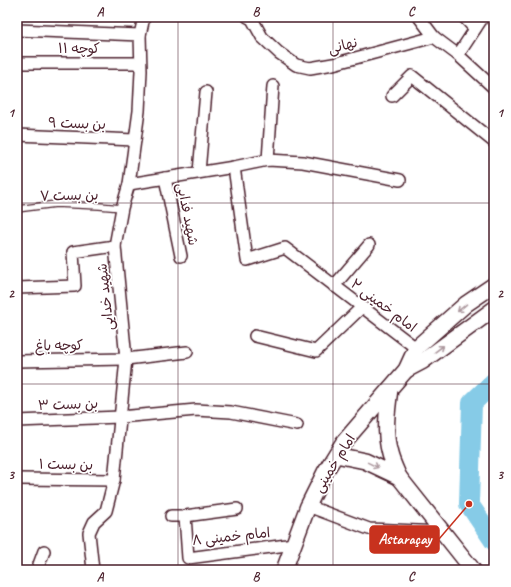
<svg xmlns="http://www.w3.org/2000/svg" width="511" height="587" font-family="Caveat,'Playpen Sans Arabic',sans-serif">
  <rect width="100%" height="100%" fill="#fff"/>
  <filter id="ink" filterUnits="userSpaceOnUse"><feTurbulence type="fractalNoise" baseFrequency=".025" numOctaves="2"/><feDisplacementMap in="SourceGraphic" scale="8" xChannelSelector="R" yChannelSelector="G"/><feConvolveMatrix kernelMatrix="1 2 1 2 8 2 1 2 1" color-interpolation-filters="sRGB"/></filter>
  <g filter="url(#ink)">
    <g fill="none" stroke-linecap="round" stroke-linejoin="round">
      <!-- river -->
      <path stroke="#86cbe7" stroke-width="20" d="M494,382L472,403L469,504L494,541"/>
      <defs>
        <path id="lane" d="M17,209L56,204L99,206L122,208"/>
        <g id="street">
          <path d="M248,17L252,19L262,37L279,53L296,65L310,68L333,64L434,37L458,55L494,88"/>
          <path d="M419,17L434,37"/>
          <path d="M464,17L475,29"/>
          <path d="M17,30L140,35"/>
          <path d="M458,55L483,17"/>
          <path d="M17,63H140"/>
          <path d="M392,96L412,76L494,142"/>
          <path d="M17,135L135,140"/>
          <path d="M268,160L273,86"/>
          <path d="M234,167L247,260L285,248L416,348"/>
          <path d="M199,172L206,92"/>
          <path d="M165,178L181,256"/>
          <path d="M129,184L234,167L268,160L303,162L400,180"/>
          <path d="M334,286L369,245"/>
          <path d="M17,288L75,286L73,252L115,246"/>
          <path d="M255,336L316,351L362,307"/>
          <path d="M17,361L126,359L187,352"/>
          <path d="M17,421L120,417L196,410L231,412L297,425"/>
          <path d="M17,479L114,480"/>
          <path d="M308,506L369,529L442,532"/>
          <path d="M171,516H185L237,509"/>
          <path d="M185,516L188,558L294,544"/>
          <path d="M37,570L44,551"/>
          <path d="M93,570L89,533L94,522L106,511L114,480L126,359L115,246L122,208L129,184L139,111L141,71L140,35L144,17"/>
        </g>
        <g id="secondary">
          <path d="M406,370L423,361L494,309"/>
          <path d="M336,455L365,461L399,477C396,470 392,462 390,454C384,433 387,411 390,389"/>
          <path d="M399,477L473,570"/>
          <path d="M284,570L308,506L325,472L343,443L406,370L416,348L466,304L494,285"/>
        </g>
      </defs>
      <!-- lane casing -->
      <use href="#lane" stroke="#4a1f2b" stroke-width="8"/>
      <!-- street casing -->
      <use href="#street" stroke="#4a1f2b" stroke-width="14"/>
      <!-- secondary casing -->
      <use href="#secondary" stroke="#4a1f2b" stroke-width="18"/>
      <!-- lane -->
      <use href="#lane" stroke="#fff" stroke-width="5.5"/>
      <!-- street -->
      <use href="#street" stroke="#fff" stroke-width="11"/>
      <!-- secondary -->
      <use href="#secondary" stroke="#fff" stroke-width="15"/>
    </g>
    <!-- one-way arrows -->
    <defs><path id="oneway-shaft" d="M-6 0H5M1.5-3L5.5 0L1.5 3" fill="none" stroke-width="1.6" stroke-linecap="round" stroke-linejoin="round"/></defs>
    <g stroke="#ae9aa0">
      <use href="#oneway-shaft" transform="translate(462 308) rotate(140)"/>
      <use href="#oneway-shaft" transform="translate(439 349) rotate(-37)"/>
      <use href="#oneway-shaft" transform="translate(373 465) rotate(26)"/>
    </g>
  </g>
  <!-- grid -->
  <path fill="none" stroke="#4a1f2b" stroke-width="1" stroke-opacity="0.55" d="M178,17V570M333,17V570M17,203H494M17,384H494"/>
  <g text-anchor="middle" stroke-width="3.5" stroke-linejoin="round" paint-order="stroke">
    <!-- street labels -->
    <g font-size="14" fill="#4a1f2b" stroke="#fff">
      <text transform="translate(343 45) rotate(-15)" y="5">نهانی</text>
      <text x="79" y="53">کوچه ۱۱</text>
      <text transform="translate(77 123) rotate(2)" y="5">بن بست ۹</text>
      <text transform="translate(69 195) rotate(-1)" y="5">بن بست ۷</text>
      <text transform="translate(188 214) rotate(79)" y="5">شهید فدایی</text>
      <text transform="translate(105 297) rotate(-96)" y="5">شهید خدایی</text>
      <text transform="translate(384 305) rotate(37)" y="5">امام خمینی ۲</text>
      <text transform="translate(59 345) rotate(-1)" y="5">کوچه باغ</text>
      <text transform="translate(68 404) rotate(-2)" y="5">بن بست ۳</text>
      <text transform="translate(334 463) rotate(-58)" y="5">امام خمینی</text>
      <text transform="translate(66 464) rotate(1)" y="5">بن بست ۱</text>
      <text transform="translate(231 536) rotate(-6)" y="5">امام خمینی ۸</text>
    </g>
  </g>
  <!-- callouts -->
  <path fill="none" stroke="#c8321e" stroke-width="1.5" d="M469 504L439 539"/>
  <circle fill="#c8321e" stroke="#fff" stroke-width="1.5" cx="469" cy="504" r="4"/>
  <rect fill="#c8321e" stroke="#c8321e" stroke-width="1.5" x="370" y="526" width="69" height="27" rx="4"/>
  <g font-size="15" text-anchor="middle" font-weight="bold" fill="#fff">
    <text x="405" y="544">Astaraçay</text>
  </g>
  <!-- margin -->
  <rect width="511" height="587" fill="none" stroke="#fff" stroke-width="44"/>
  <rect x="22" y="22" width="467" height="543" fill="none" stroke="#4a1f2b" stroke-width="1.5"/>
  <g font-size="13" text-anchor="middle" font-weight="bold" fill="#4a1f2b">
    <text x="100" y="16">A</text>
    <text x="256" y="16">B</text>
    <text x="411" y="16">C</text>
    <text x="11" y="117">1</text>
    <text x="500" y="117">1</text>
    <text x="11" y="298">2</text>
    <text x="500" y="298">2</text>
    <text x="11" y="479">3</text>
    <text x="500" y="479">3</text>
    <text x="100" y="581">A</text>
    <text x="256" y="581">B</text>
    <text x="411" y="581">C</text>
  </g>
</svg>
